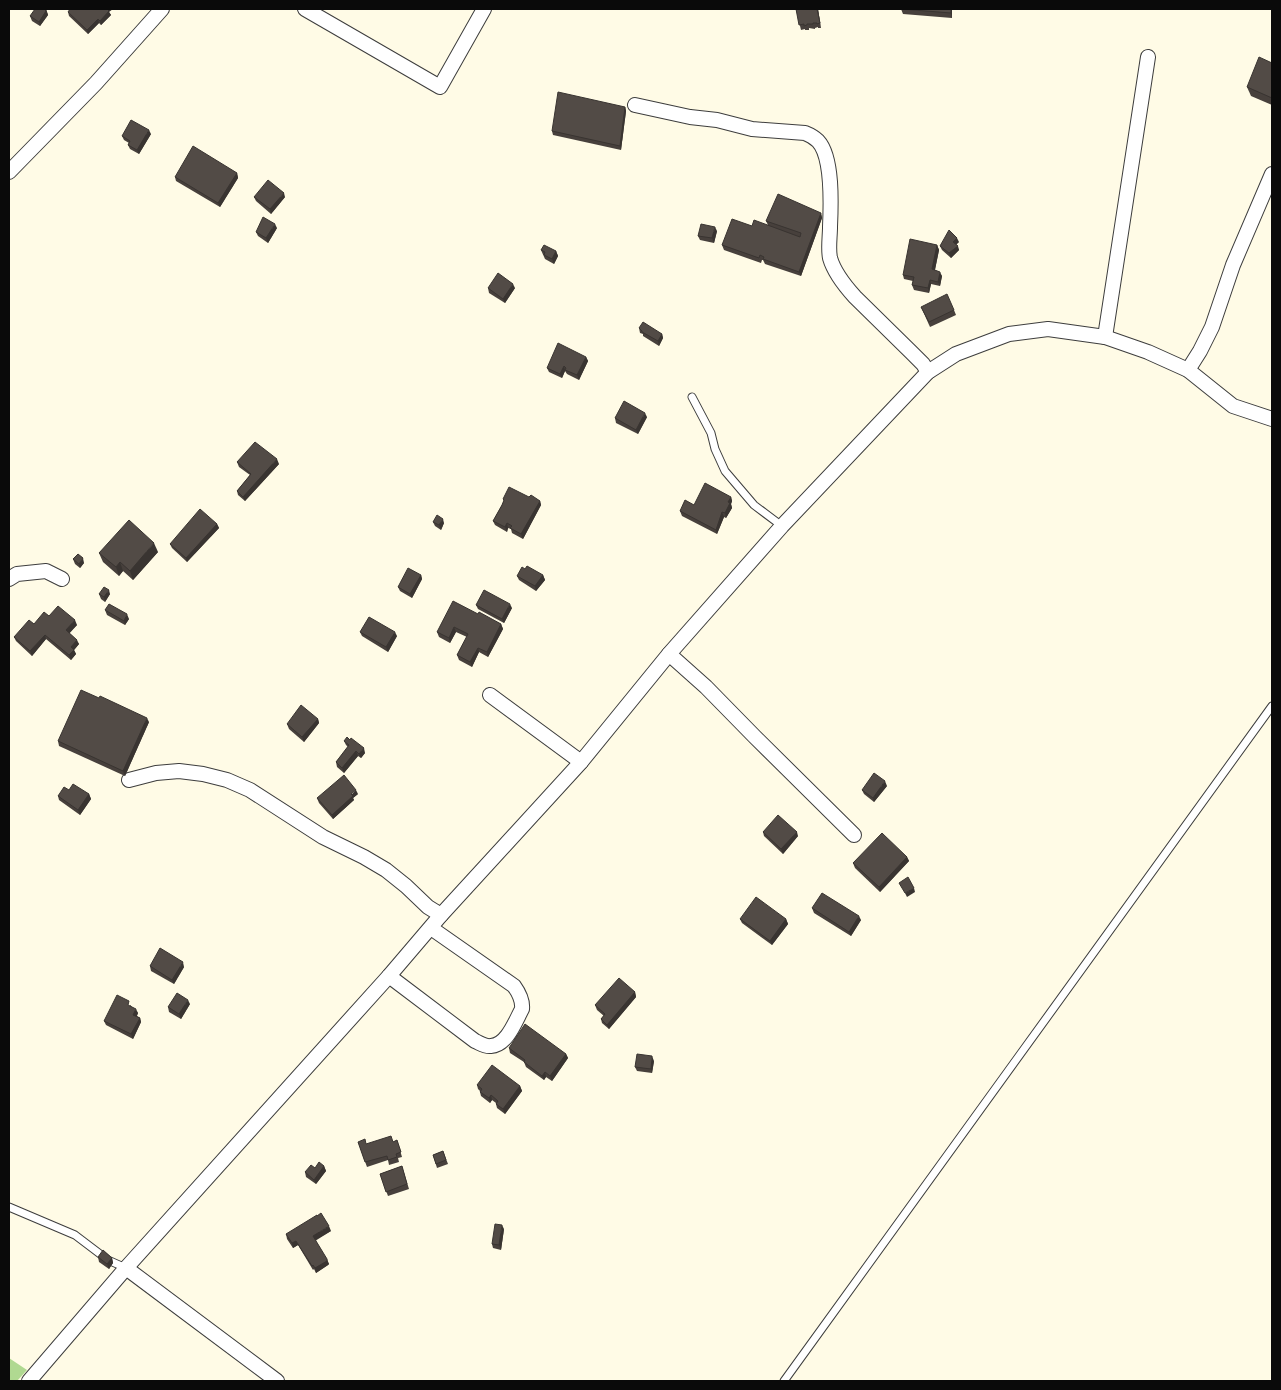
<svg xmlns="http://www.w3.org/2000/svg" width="1281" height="1390" font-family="Lora,serif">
  <rect width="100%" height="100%" fill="#fffbe6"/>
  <!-- forest -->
  <path fill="#b0d991" d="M9,1358L27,1370L17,1381H9Z"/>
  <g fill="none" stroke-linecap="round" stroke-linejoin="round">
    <defs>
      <g id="service">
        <path d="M692,397L711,433L715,449L725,471L754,505L782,526"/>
        <path d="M9,1207L75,1235L108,1260L126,1268"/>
        <path d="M784,1381L1272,706"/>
      </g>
      <g id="minor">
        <path d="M305,9L440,87L484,9"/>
        <path d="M635,105L690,117L717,120L752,129L805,133C810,135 814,137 818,141C833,157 831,205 830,227C830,237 828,248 830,258C834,272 845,286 855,297L912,353L923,364L928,372"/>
        <path d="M9,172L96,83L162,9"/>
        <path d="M1105,337L1148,57"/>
        <path d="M1188,370L1200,351L1212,327L1233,265L1272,174"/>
        <path d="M9,579L17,574L46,571L62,579"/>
        <path d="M669,654L706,687L754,736L854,835"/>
        <path d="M490,695L581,762"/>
        <path d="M129,780L156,773L179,771L203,774L227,780L250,790L323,837L364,857L386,870L406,886L428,907L441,915"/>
        <path d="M389,976L475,1041C480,1043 485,1047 491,1046C507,1045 515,1022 522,1009C523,1000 519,993 514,986L431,928"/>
        <path d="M126,1268L277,1381"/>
        <path d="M29,1381L126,1268L389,976L441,915L581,762L669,654L782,526L928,372L956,354L1009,334L1048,329L1105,337L1148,352L1188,370L1233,406L1272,419"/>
      </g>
    </defs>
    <!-- service casing -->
    <use href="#service" stroke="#3d3d3d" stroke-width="9"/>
    <!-- minor casing -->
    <use href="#minor" stroke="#3d3d3d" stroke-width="16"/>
    <!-- service -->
    <use href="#service" stroke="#fff" stroke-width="7"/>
    <!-- minor -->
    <use href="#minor" stroke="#fff" stroke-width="14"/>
  </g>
  <!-- wall -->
  <g fill="#47403c">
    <path d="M46,9L48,15L40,26L32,21L30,16Z"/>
    <path d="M796,9H818L821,28H818V27L815,28V29L809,28V30H805V29L801,30Z"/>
    <path d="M901,9H952V18L903,14Z"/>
    <path d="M68,12H109L111,15L101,25L99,23L88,34L69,16Z"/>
    <path d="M1272,63V105L1251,96L1247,87Z"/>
    <path d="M625,107L626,111L621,150L553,135L552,131Z"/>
    <path d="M151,134L139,154L130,149L128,145L129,143L124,140L122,136Z"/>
    <path d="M237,173L238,178L220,207L176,181L175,177Z"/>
    <path d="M254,197H285L271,214L256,201Z"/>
    <path d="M821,213L822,218L801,276L765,264L763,260H762L761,263L724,250L722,245L752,226L768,225L766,221Z"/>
    <path d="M277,228L268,243L258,236L256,232Z"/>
    <path d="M717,231L714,243L700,240L698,236Z"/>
    <path d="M959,242L956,244L959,250L951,258L942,250L940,246Z"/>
    <path d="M937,245L939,250L935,270L942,276L940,286L931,284L929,293L914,290L912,285L913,281L904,279L903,275Z"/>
    <path d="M541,250L556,251L558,256L554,264L545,259Z"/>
    <path d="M488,288H515L505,303L489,293Z"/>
    <path d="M921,307L954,310L956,315L930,327Z"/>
    <path d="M639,328L662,334L663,338L659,346L643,336V334L640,333Z"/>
    <path d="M586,357L588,361L579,380L567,374L565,371L562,378L549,372L547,368Z"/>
    <path d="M647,417L638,434L616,423L615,418Z"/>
    <path d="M237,462L279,464L245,501L238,495L237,491L250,475L239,467Z"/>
    <path d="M529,497L540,501L541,505L523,539L512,533L511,529L508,528L507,532L495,525L493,521L502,505L504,501L503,499Z"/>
    <path d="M731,497L732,501L731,504L732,508L726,518L724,517L717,534L682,516L680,511L694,505Z"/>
    <path d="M433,522L444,523L441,530L435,526Z"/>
    <path d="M217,524L219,528L187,562L172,548L170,544Z"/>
    <path d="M158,552L133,580L123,571L119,576L103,562L99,553Z"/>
    <path d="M73,559L84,563L80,568L75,564Z"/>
    <path d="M421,575L422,579L412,598L400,591L398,587Z"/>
    <path d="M543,575L545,580L536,591L519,580L517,576Z"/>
    <path d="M99,594H110L105,602L101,599Z"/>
    <path d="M476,605L512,608L504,623L478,609Z"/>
    <path d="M105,610L129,619L125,625L107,615Z"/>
    <path d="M478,614L501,624L503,629L488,657L479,652L472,667L459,660L457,655L467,637L456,632L450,643L439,637L437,632Z"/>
    <path d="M49,616L77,625L69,633L79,644L74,650L76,654L71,660L46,639L32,656L16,641L14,637L34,624Z"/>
    <path d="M360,632L397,636L388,652L362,636Z"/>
    <path d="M318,719L319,723L304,742L289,729L287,724Z"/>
    <path d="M149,722L125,776L59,746L58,741Z"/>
    <path d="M344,741L365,753L361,758L358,756L344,773L337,767L336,762L348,747L346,745Z"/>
    <path d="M887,786L874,802L864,794L862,790Z"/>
    <path d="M69,790L89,794L91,799L80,815L59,800L58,796Z"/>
    <path d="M358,794L353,798L354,800L333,819L319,803L317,798Z"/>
    <path d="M763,832L798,836L783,854L764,836Z"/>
    <path d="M907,857L909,861L880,892L855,868L853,863Z"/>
    <path d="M812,908L861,920L851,936L814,913Z"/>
    <path d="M740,919H786L788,924L772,945L742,923Z"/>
    <path d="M150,966L184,967L174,984L151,971Z"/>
    <path d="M635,992L636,997L609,1029L602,1023L601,1019L604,1016L597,1010L595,1005Z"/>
    <path d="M190,1004L181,1019L169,1012L168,1007Z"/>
    <path d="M131,1005V1006L138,1013L137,1016L140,1018L141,1022L133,1039L106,1025L104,1021Z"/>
    <path d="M509,1048L566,1054L568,1058L552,1081L546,1077L544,1080L526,1067L524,1062L510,1053Z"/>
    <path d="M654,1061L652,1073L637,1071L635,1067Z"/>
    <path d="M477,1085L520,1086L522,1091L505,1114L497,1108L496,1104V1103L492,1100L490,1103L481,1096L480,1092V1091L478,1089Z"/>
    <path d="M397,1140L402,1157L398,1158L399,1162L389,1165L388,1160L367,1167L358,1142L366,1144L393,1142Z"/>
    <path d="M443,1151L448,1164L437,1168L433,1155Z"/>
    <path d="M324,1166L326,1171L316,1184L306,1177L305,1172L315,1168Z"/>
    <path d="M402,1166L409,1189L388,1196L380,1174Z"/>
    <path d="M504,1229L501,1250L493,1248L492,1244Z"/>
    <path d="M331,1231L315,1240L329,1264L328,1265L316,1273L314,1269L313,1270L298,1245L293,1248L287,1239L286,1234Z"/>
    <path d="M98,1257L112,1258L113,1263L109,1269L99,1262Z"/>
  </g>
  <!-- shaded-wall -->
  <g fill="#393431">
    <path d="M46,9L48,15L40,26L39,22Z"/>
    <path d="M107,9H113L109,12L111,15L101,25L100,21Z"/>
    <path d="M817,9H818L821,28L820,23Z"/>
    <path d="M951,9H952V18L951,13Z"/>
    <path d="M98,19L99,23L88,34L87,30Z"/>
    <path d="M625,107L626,111L621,150L620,146Z"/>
    <path d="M149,130L151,134L139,154L137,150Z"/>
    <path d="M237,173L238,178L220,207L218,203Z"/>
    <path d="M284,193L285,197L271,214L270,209Z"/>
    <path d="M821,213L822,218L801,276L799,272Z"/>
    <path d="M275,224L277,228L268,243L266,238Z"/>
    <path d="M715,227L717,231L714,243L712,238Z"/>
    <path d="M957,238L959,242L955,246L953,242Z"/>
    <path d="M937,245L939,250L934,274L932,269Z"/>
    <path d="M958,246L959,250L951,258L949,253Z"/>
    <path d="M556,251L558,256L554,264L552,259Z"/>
    <path d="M940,272L942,276L940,286L938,282Z"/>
    <path d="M930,280L931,284L929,293L928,288Z"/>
    <path d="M513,284L515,288L505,303L503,299Z"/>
    <path d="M662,334L663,338L659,346L658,341Z"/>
    <path d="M586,357L588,361L579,380L577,375Z"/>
    <path d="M564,366L565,371L562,378L560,374Z"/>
    <path d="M645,413L647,417L638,434L636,430Z"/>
    <path d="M277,459L279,464L245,501L243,497Z"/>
    <path d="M731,497L732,501L731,504L732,508L726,518L725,513L728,502Z"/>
    <path d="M540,501L541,505L523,539L521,534Z"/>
    <path d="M722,512L724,517L717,534L716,530Z"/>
    <path d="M443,519L444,523L441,530L439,525Z"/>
    <path d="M507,523L508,528L507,532L505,527Z"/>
    <path d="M217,524L219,528L187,562L186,558Z"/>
    <path d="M154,543L158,552L133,580L130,571Z"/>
    <path d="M83,558L84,563L80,568L79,564Z"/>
    <path d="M120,562L123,571L119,576L116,567Z"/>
    <path d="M421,575L422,579L412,598L410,594Z"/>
    <path d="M543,575L545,580L536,591L535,586Z"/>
    <path d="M109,590L110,594L105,602L104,597Z"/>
    <path d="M510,604L512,608L504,623L502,619Z"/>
    <path d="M127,614L129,619L125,625L124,621Z"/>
    <path d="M75,620L77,625L68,635L66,630Z"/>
    <path d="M501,624L503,629L488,657L487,652Z"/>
    <path d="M454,627L456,632L450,643L449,638Z"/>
    <path d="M395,632L397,636L388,652L386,647Z"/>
    <path d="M45,635L46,639L32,656L30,651Z"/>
    <path d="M77,640L79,644L74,650L76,654L71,660L69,655L71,647Z"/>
    <path d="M478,648L479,652L472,667L470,662Z"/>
    <path d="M147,718L149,722L125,776L123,771Z"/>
    <path d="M318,719L319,723L304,742L302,737Z"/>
    <path d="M364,748L365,753L361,758L359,754Z"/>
    <path d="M356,751L358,756L344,773L342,768Z"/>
    <path d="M885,781L887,786L874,802L873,798Z"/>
    <path d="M356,790L358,794L353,798L354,800L333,819L332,815Z"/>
    <path d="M89,794L91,799L80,815L78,810Z"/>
    <path d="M797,832L798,836L783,854L781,849Z"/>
    <path d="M907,857L909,861L880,892L879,887Z"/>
    <path d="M914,888L915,892L907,897L905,893Z"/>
    <path d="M859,916L861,920L851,936L849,932Z"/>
    <path d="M786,919L788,924L772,945L770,941Z"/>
    <path d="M183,962L184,967L174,984L172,980Z"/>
    <path d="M635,992L636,997L609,1029L607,1025Z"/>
    <path d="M188,1000L190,1004L181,1019L179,1014Z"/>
    <path d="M136,1009L138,1013L135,1019L133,1015Z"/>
    <path d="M140,1018L141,1022L133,1039L131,1034Z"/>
    <path d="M566,1054L568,1058L552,1081L550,1076Z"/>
    <path d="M652,1056L654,1061L652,1073L651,1069Z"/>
    <path d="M545,1072L546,1077L544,1080L542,1076Z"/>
    <path d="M520,1086L522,1091L505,1114L503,1109Z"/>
    <path d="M491,1095L492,1100L490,1103L489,1098Z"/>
    <path d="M324,1166L326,1171L316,1184L314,1180Z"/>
    <path d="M502,1225L504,1229L501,1250L499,1245Z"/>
    <path d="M329,1226L331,1231L315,1241L313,1236Z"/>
    <path d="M296,1241L298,1245L293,1248L292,1243Z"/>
    <path d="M112,1258L113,1263L109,1269L107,1264Z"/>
    <path d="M327,1259L329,1264L328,1265L316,1273L315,1268Z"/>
  </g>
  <!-- building -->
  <g fill="#524b46" stroke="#393431">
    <path d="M35,9H45V10L46,11L39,22L30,16Z"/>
    <path d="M70,9H107L109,11L100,21L98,19L87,30L68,12Z"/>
    <path d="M796,9H817L820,23L817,24V23H813V24H807V25L804,26V24L799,25Z"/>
    <path d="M901,9H951V13Z"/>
    <path d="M1259,57L1272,63V98L1247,87Z"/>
    <path d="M558,92L625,107L620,146L552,131Z"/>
    <path d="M131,120L149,130L137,150L128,145L130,141L122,136Z"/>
    <path d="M193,146L237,173L218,203L175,177Z"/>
    <path d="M268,180L284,193L270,209L254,197Z"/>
    <path d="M778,194L821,213L799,272L763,259L764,257L760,255L759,258L722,245L732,219L752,226L754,220L800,237L801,233L766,221Z"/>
    <path d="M263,217L275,224L266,238L256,232Z"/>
    <path d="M701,224L715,227L712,238L698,236Z"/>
    <path d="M949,230L957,238L953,242L958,246L949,253L940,246Z"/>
    <path d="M910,239L937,245L932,269L940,272L938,282L930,280L928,288L912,285L914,277L903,275Z"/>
    <path d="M544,245L556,251L552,259L544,255L545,252L541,250Z"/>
    <path d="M498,273L513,284L503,299L488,288Z"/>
    <path d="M947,294L954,310L929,322L921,307Z"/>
    <path d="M643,322L662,334L658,341L642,332V331L639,328Z"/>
    <path d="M558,343L586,357L577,375L565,370L566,368L564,366L560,374L547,368Z"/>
    <path d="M624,401L645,413L636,430L615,418Z"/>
    <path d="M255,442L277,459L243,497L237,491L251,474L237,462Z"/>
    <path d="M705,483L731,497L728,502L730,503L725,513L722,512L716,530L680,511L685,500L694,505Z"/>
    <path d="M509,487L529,497L531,495L540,501L521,534L510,528L512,526L507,523L505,527L493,521L502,505L504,500L503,499Z"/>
    <path d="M200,509L217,524L186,558L170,544Z"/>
    <path d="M437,515L443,519L439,525L433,522Z"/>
    <path d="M129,520L154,543L130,571L120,562L116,567L99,553Z"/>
    <path d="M78,554L83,558L79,564L73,559Z"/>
    <path d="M527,566L543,575L535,586L517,576L522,567L525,569Z"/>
    <path d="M408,568L421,575L410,594L398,587Z"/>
    <path d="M104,587L109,590L104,597L99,594Z"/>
    <path d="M484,590L510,604L502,619L476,605Z"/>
    <path d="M453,601L478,614L479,612L501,624L487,652L478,648L470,662L457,655L468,634L454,627L449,638L437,632Z"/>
    <path d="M109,604L127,614L124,621L105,610Z"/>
    <path d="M58,606L75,620L66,630L77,640L71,647L74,650L69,655L45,635L30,651L14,637L29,620L34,624L44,612L49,616Z"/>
    <path d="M369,617L395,632L386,647L360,632Z"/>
    <path d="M81,690L99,698L100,696L147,718L123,771L58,741Z"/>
    <path d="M301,705L318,719L302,737L287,724Z"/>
    <path d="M347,737L350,740L351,738L364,748L359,754L356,751L342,768L336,762L349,745L344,741Z"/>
    <path d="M874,773L885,781L873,798L862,790Z"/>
    <path d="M344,775L356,790L351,794L353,796L332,815L317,798Z"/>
    <path d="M73,784L89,794L78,810L58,796L64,787L69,790Z"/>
    <path d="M778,815L797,832L781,849L763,832Z"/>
    <path d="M882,833L907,857L879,887L853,863Z"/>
    <path d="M908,877L914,888L905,893L899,883Z"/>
    <path d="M822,893L859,916L849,932L812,908Z"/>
    <path d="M756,897L786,919L770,941L740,919Z"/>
    <path d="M160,948L183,962L172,980L150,966Z"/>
    <path d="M619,978L635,992L607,1025L601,1019L605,1014L595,1005Z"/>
    <path d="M177,993L188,1000L179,1014L168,1007Z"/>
    <path d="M117,995L129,1001L128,1005L136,1009L133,1015L140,1018L131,1034L104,1021Z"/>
    <path d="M525,1024L566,1054L550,1076L545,1072L542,1076L524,1062L525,1060L509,1048Z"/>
    <path d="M637,1054L652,1056L651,1069L635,1067Z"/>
    <path d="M492,1065L520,1086L503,1109L496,1104L498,1101L491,1095L489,1098L480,1092L482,1089L477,1085Z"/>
    <path d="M391,1136L393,1142L397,1140L401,1152L396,1154L397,1157L388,1160L387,1156L365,1162L358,1142L365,1139L366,1144Z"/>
    <path d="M443,1151L446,1160L436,1164L433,1155Z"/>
    <path d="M319,1162L324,1166L314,1180L305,1172L311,1165L315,1168Z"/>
    <path d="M402,1166L407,1184L386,1192L380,1174Z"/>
    <path d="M321,1213L329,1226L313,1236L327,1259V1261L315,1268L313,1265L312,1266L296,1241L292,1243L286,1234L317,1215V1216Z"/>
    <path d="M495,1224L502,1225L499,1245L492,1244Z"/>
    <path d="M103,1250L112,1258L107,1264L98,1257Z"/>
  </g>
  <!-- border -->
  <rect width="1281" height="1390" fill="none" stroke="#0a0a0a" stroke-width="20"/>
</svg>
